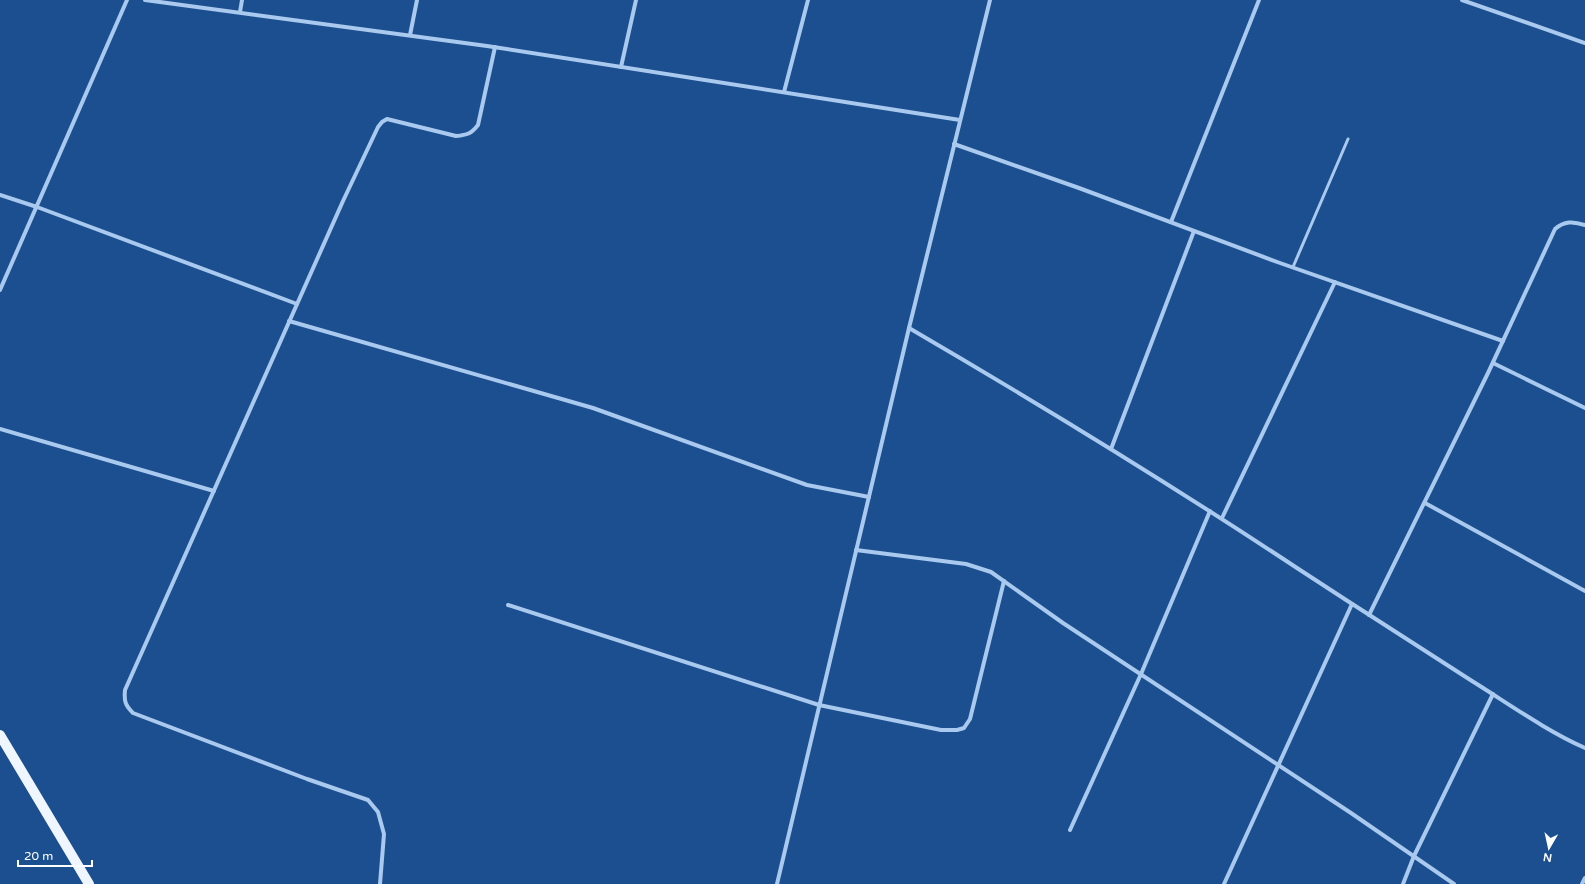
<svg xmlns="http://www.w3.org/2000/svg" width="1585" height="884" font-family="'Varela Round',sans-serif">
  <rect width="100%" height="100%" fill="#1b4f8f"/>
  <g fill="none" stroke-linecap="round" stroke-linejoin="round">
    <!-- lane -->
    <path stroke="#a9c9ee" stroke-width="3" d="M1293,267L1348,139"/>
    <!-- street -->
    <g stroke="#a9c9ee" stroke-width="4">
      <path d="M145,0L487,46L960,120"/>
      <path d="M1462,0L1585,43"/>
      <path d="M240,12L242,0"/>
      <path d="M410,35L417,0"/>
      <path d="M621,67L636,0"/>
      <path d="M784,92L808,0"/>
      <path d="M954,144L1079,188L1280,263L1503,341"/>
      <path d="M0,195L37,207L297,304"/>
      <path d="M1171,222L1259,0"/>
      <path d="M0,290L127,0"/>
      <path d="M289,321L593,408L807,485L869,497"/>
      <path d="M909,328C1041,405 1170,484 1297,568C1355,606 1413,643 1472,681C1509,704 1545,730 1585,748"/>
      <path d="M1493,363L1585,408"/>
      <path d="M0,429L214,491"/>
      <path d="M1111,449L1194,231"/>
      <path d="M1425,503L1585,591"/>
      <path d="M1222,518L1335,282"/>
      <path d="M856,550L966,564L991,572L1063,623L1351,813L1454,884"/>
      <path d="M508,605L819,705L941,730H957L964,728L970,719L1004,581"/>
      <path d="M1369,615L1488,373L1555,229C1564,221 1573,221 1585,225"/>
      <path d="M1070,830L1141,674L1210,511"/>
      <path d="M380,884L384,834L378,812L368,800L307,779L133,713C125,705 124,701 125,690L343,201L378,127L382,122L387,119L456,136C467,135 471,134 478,125L495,47"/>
      <path d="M777,884L909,328L990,0"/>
      <path d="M1224,884L1352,604"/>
      <path d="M1403,884L1414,856L1493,694"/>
      <path d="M1582,884L1585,878"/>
    </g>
    <!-- primary -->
    <path stroke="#f0f6ff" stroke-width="10" d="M0,735L89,884"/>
  </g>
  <!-- north arrow -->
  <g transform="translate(1549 848) rotate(189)" stroke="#1b4f8f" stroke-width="3" paint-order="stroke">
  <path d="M0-3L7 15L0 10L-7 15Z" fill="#ffffff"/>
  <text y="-6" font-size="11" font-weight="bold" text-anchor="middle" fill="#ffffff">N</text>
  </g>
  <!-- scale -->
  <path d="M18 860v6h74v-6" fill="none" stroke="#ffffff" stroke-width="2"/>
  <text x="24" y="860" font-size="12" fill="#ffffff" stroke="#1b4f8f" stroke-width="3" paint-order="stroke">20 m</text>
</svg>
